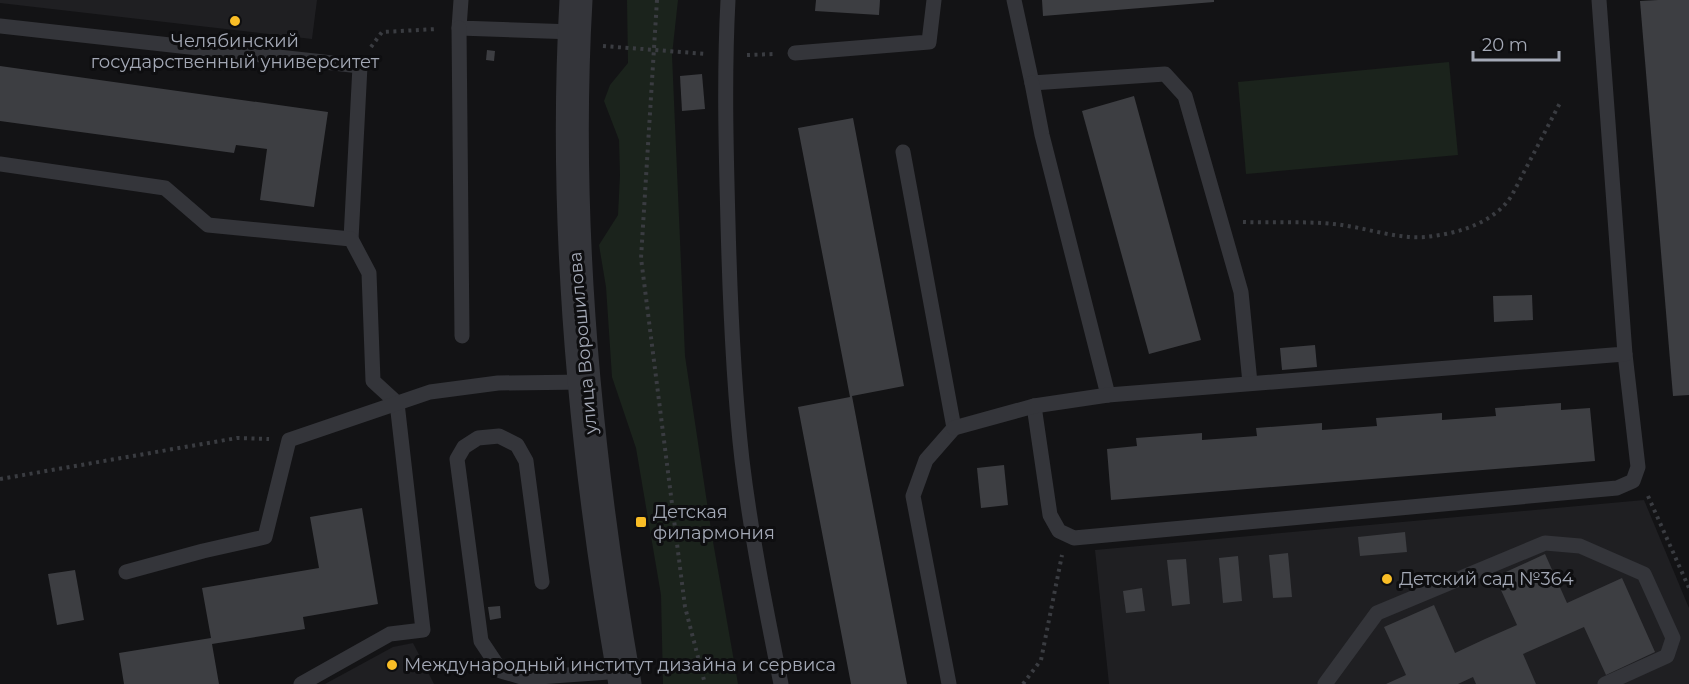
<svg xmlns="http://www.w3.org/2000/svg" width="1689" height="684" font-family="Montserrat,sans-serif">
  <rect width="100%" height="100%" fill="#131315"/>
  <!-- built -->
  <g fill="#1f1f22">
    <path d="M0,0H317L312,39L0,3Z"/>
    <path d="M1644,500L1689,608V684H1109L1095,550Z"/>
    <path d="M413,643L434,684H325L393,647Z"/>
  </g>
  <!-- green -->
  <g fill="#1b231c">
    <path d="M627,0H678L672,55L685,356L712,536L738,684H663L661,595L636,448L612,377L606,287L599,245L618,215L620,175L619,140L604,101L610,85L628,63Z"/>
    <path d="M1449,62L1458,155L1246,174L1238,82Z"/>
  </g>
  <!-- building -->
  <g fill="#3d3e42">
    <path d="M816,0H880L879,15L815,11Z"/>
    <path d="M1042,0H1214V2L1043,16Z"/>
    <path d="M1658,0H1689V395L1673,396L1640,1Z"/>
    <path d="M487,50L495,51L494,61L486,60Z"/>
    <path d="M0,66L328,112L314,207L260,200L267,149L236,145L234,153L0,121Z"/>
    <path d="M702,74L705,109L682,111L680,76Z"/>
    <path d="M1134,96L1201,340L1149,354L1082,111Z"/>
    <path d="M853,118L904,386L852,396L907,684H851L798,407L850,397L798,128Z"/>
    <path d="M1532,295L1533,320L1494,322L1493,296Z"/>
    <path d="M1315,345L1317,367L1282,370L1280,348Z"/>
    <path d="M1561,403V410L1590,408L1595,461L1111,500L1107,449L1137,446L1136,438L1202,433V440L1257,436L1256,428L1322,423V430L1377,426L1376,418L1442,413V420L1496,416L1495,408Z"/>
    <path d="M1004,465L1008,505L981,508L977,468Z"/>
    <path d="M362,508L378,604L303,617L305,629L212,644L219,684H124L119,653L211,638L202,588L319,568L310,517Z"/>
    <path d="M1405,532L1407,552L1360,556L1358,537Z"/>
    <path d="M1288,553L1292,597L1273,598L1269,555Z"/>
    <path d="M1545,554L1567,603L1622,578L1655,652L1606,675L1584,627L1523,654L1536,684H1476L1473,677L1458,684H1386L1406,675L1384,627L1434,605L1455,653L1485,639L1517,625L1495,577Z"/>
    <path d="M1238,556L1242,601L1223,603L1219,558Z"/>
    <path d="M1186,559L1190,604L1172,606L1167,560Z"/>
    <path d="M75,570L84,620L57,625L48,574Z"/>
    <path d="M1142,588L1145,611L1126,613L1123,591Z"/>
    <path d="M500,606L501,618L490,620L488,607Z"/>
  </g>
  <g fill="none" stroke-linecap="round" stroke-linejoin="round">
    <!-- path -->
    <g stroke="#3a3c41" stroke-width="4" stroke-dasharray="3 4.5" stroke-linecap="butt">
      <path d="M657,0L641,258L685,607L705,684"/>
      <path d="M603,46L707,54"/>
      <path d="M371,47L382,32L437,29"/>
      <path d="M747,55L775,54"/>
      <path d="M1243,222C1273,223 1304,221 1334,224C1364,227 1395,239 1425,237C1457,234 1495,223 1512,195L1561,101"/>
      <path d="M0,479L237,438L269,439"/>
      <path d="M1648,496L1689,588"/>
      <path d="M1023,684L1041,660L1062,555"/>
    </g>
    <!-- service -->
    <g stroke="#34353a" stroke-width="15">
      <path d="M461,0L459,28L574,32"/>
      <path d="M728,0C724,74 726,149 728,223C730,302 733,381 742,460C751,535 766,610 781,684"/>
      <path d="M1014,0L1032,83L1165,74L1185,96L1241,292L1250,383"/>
      <path d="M0,26L360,66L351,239"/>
      <path d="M459,28L462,336"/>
      <path d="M795,53L929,42L934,0"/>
      <path d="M1032,83L1042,135L1108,395"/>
      <path d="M903,152L954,428L926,460L913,496L949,684"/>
      <path d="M0,164L165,188L208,225L351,239L369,273L373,381L397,403L423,630L390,634L301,684"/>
      <path d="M1034,406L1050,515L1059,531L1074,538L1617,488L1633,481L1638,467L1625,354"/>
      <path d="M954,428L1034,406L1108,395L1625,354L1599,0"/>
      <path d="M126,572L203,551L265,537L289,440L430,392L498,383L585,382"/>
      <path d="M542,582L526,461L517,445L499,436L478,438L464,447L457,459L481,641L501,671L525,678L623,671"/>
      <path d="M1325,684L1377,613L1545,543L1580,546L1644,574L1673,638L1667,656L1605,684"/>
    </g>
    <!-- tertiary -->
    <path stroke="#34353a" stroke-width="33" d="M576,0C563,225 586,462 625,684"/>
  </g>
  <!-- markers -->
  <g fill="#f9bd26" stroke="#0e0e10" stroke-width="2">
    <circle cx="235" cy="21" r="6"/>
    <rect x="635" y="516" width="12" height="12" rx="3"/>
    <circle cx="1387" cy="579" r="6"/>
    <circle cx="392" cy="665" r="6"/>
  </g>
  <g text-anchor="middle" stroke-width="6" stroke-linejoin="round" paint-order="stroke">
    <!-- poi labels -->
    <g font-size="18" fill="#a4a9b6" stroke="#0e0e10" text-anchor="start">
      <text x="235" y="47" text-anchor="middle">Челябинский<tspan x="235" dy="21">государственный университет</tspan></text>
      <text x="653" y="518">Детская<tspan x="653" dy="21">филармония</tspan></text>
      <text x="1399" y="585">Детский сад №364</text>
      <text x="404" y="671">Международный институт дизайна и сервиса</text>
    </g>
    <!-- street labels -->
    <g font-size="18" fill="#a4a9b6" stroke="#0e0e10">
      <text transform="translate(583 343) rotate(-95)" y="6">улица Ворошилова</text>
    </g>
  </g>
  <!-- scale -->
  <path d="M1473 51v9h86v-9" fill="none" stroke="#a4a9b6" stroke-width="3"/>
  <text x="1482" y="51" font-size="18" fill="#a4a9b6" stroke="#0e0e10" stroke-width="4.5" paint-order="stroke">20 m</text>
</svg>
